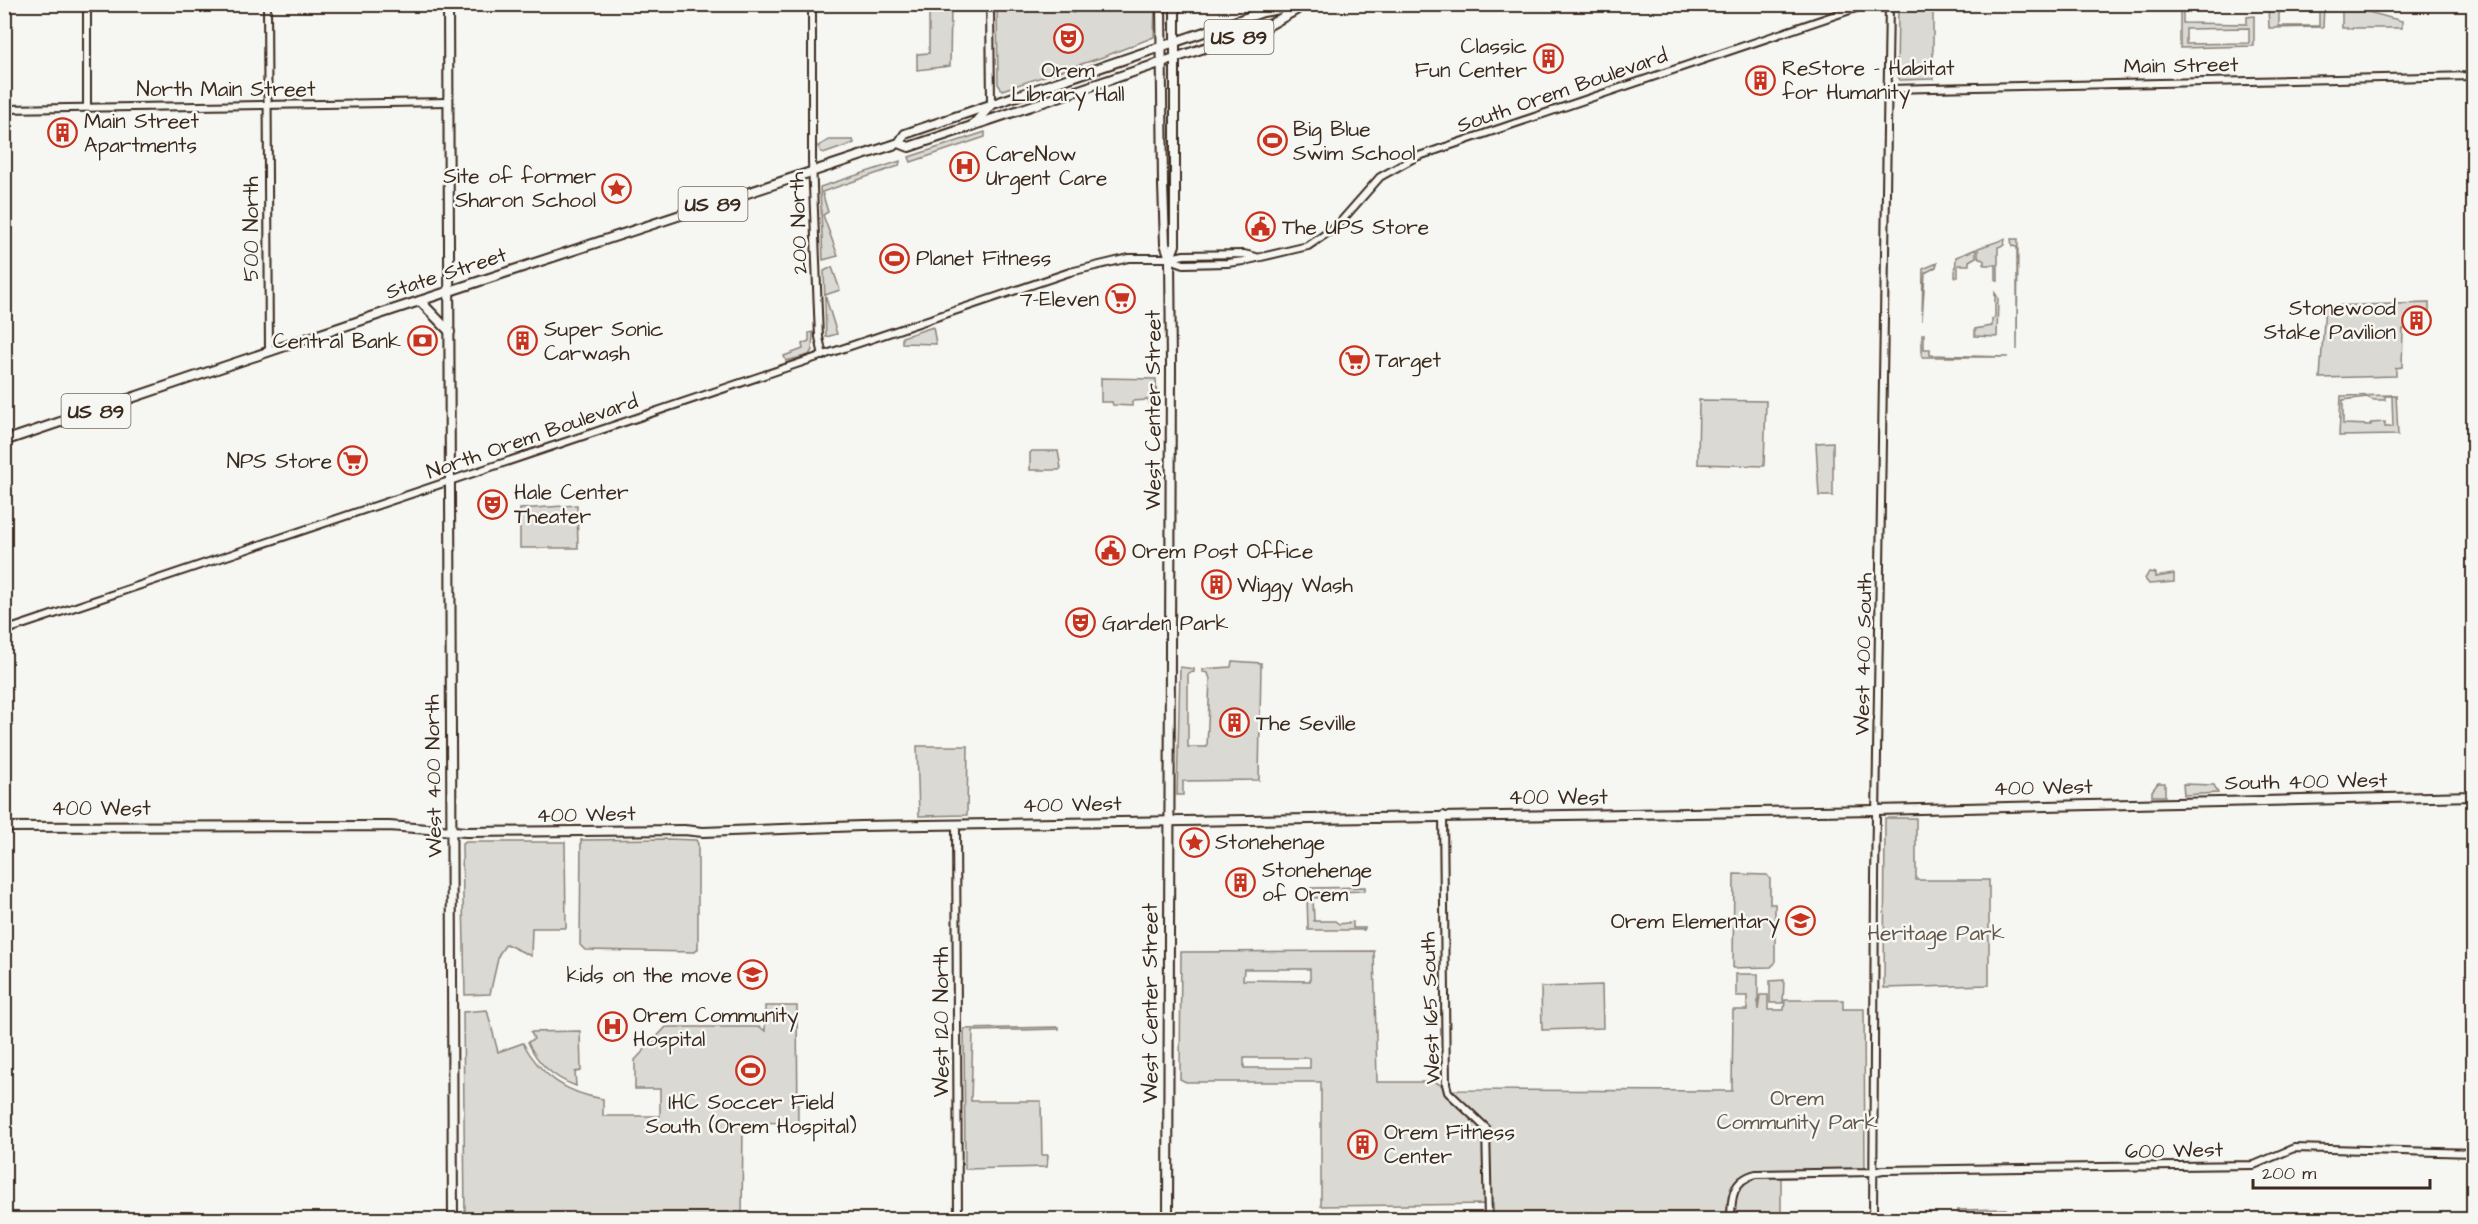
<svg xmlns="http://www.w3.org/2000/svg" width="2478" height="1224" font-family="'Architects Daughter',sans-serif">
  <rect width="100%" height="100%" fill="#f6f6f2"/>
  <filter id="ink" filterUnits="userSpaceOnUse"><feTurbulence type="fractalNoise" baseFrequency=".0167" numOctaves="2"/><feDisplacementMap in="SourceGraphic" scale="12" xChannelSelector="R" yChannelSelector="G"/><feConvolveMatrix kernelMatrix="1 2 1 2 8 2 1 2 1" color-interpolation-filters="sRGB"/></filter>
  <g filter="url(#ink)">
    <!-- green -->
    <g fill="#dad9d3" stroke="#8a8278" stroke-width="1.5" fill-rule="evenodd">
      <path d="M1012,4L1058,5L1060,11L1067,9L1073,13L1080,8L1084,11V7L1095,5L1098,9L1114,5H1155L1154,37L1103,57L1002,90L998,84L997,5L998,7Z"/>
      <path d="M929,5H951L950,66L917,70V54L929,53Z"/>
      <path d="M1898,5H1933V79L1900,80L1897,75Z"/>
      <path d="M2180,5H2183V23L2247,24V17L2254,16V46L2180,48ZM2249,28V43L2186,44V29Z"/>
      <path d="M2268,5H2324L2323,27L2269,28ZM2319,11V26H2279V12Z"/>
      <path d="M2342,5H2356L2357,9L2402,21V28H2342Z"/>
      <path d="M985,132V137L911,162L909,157Z"/>
      <path d="M829,140H853L854,143L826,153L821,152L818,146Z"/>
      <path d="M900,161L899,166L822,192L828,212L823,215L838,256L823,260L820,187Z"/>
      <path d="M2005,239L2004,245L1998,247V281H1996V265H1984V261L1978,257V248Z"/>
      <path d="M2011,239H2018L2017,350V247L2012,246Z"/>
      <path d="M1976,249V257L1969,261V265H1958V277H1955L1956,257Z"/>
      <path d="M1937,263L1936,267L1925,273L1922,321L1923,269Z"/>
      <path d="M832,267L840,290L825,295L837,334L826,337L824,271Z"/>
      <path d="M1995,293L1998,298L1997,337L1975,336V329L1992,326V319L1995,317Z"/>
      <path d="M2429,303V329H2403L2402,367L2396,368V376L2320,378L2325,306Z"/>
      <path d="M933,327L936,344L902,343V337Z"/>
      <path d="M813,332L812,350L809,355L786,361L784,356L803,349L802,344L809,341V333Z"/>
      <path d="M1922,334H1924V349H1930V355L2008,357H1922Z"/>
      <path d="M1101,378L1156,379L1157,406L1153,407V403H1149L1148,400L1132,401V406L1113,405L1112,402H1101Z"/>
      <path d="M2396,395L2398,435L2339,436L2341,396ZM2385,396H2392L2393,427H2385V422L2371,423V425L2343,424V400L2367,397L2373,400H2385Z"/>
      <path d="M1699,400L1766,401L1764,466L1698,464Z"/>
      <path d="M1833,442V496H1819L1816,443Z"/>
      <path d="M1032,451H1058L1061,468L1059,470H1030V453Z"/>
      <path d="M577,505L578,548H520V509Z"/>
      <path d="M2149,572L2155,573V577L2174,574V582L2149,584L2145,579Z"/>
      <path d="M1232,661L1261,663L1259,780L1183,781V795H1177L1180,667L1194,669V672L1188,673V747H1207L1210,679L1208,673L1203,672V669L1231,667Z"/>
      <path d="M917,746H968L967,815L919,816Z"/>
      <path d="M2158,783H2165V796H2152V791Z"/>
      <path d="M2183,784L2214,785L2218,793L2184,795Z"/>
      <path d="M1885,818H1916V880H1989V985L1884,988Z"/>
      <path d="M667,839L696,840L698,844V949L695,952L585,950L580,945L581,840Z"/>
      <path d="M466,842H565L566,928H532L531,956L506,944L499,954L490,994L465,995L462,849V844Z"/>
      <path d="M1734,874L1767,875L1770,879V904H1775V963L1771,967L1733,968Z"/>
      <path d="M1365,887V891L1332,892L1331,897L1313,898L1314,921H1335L1339,924L1353,922V928H1365L1364,930H1308L1307,895L1311,888Z"/>
      <path d="M1374,951L1377,1082H1435L1451,1090L1732,1091L1733,1010H1747V996H1736V974H1758V1010L1760,995H1768V1010H1784L1785,1000H1843V1009H1864L1865,1176L1781,1178V1219L1494,1220L1493,1204L1321,1206V1082H1186L1180,1079L1181,952ZM1310,969V981L1243,980L1244,969ZM1244,1058H1310V1068H1244Z"/>
      <path d="M1784,980L1783,1003H1770V981Z"/>
      <path d="M1602,985L1603,1028L1542,1030L1541,987Z"/>
      <path d="M765,1006H797L798,1123L743,1122L742,1219L599,1220L598,1215L465,1217L463,1012L487,1010L498,1052L523,1043C541,1076 566,1093 603,1099V1116H660V1089H635V1060L666,1027H760L765,1031Z"/>
      <path d="M1059,1027V1029L973,1031L971,1101H1041L1042,1155H1048L1047,1167L965,1169L964,1029Z"/>
      <path d="M580,1031L581,1071L575,1072L576,1086C554,1078 537,1063 528,1042L534,1039L531,1032Z"/>
      <path d="M2006,1209V1219H1958V1210Z"/>
    </g>
    <g fill="none" stroke-linecap="round" stroke-linejoin="round">
      <defs>
        <g id="minor">
          <path d="M87,4V107"/>
          <path d="M267,4L269,352"/>
          <path d="M812,4V161L819,337L823,356"/>
          <path d="M990,4L991,105"/>
          <path d="M1889,89L2474,76"/>
          <path d="M4,109L448,102"/>
          <path d="M1170,259L1184,264L1227,263L1244,261L1308,246L1336,227L1380,177L1416,157L1868,4"/>
          <path d="M4,631L1070,272L1129,258H1170L1184,255L1244,254L1256,257"/>
          <path d="M1443,815L1446,1084L1448,1092L1486,1128L1488,1220"/>
          <path d="M956,824L958,1220"/>
          <path d="M1731,1220C1731,1198 1732,1180 1756,1174L1873,1172L1883,1170L2254,1165L2294,1148L2474,1153"/>
          <path d="M1873,1220L1875,879L1889,4"/>
        </g>
        <g id="major">
          <path d="M448,4L453,1220"/>
          <path d="M1161,4L1163,185L1165,244L1170,258L1171,366L1168,1220"/>
          <path d="M972,126L991,105"/>
          <path d="M899,143L909,147L1264,28L1296,10"/>
          <path d="M1170,258L1175,245V4"/>
          <path d="M420,301L450,332"/>
          <path d="M4,441L383,313L899,143L905,134L1263,12L1309,4"/>
          <path d="M4,827L389,826L466,832L684,830L703,832L861,826L1876,810L2474,796"/>
        </g>
      </defs>
      <!-- minor casing -->
      <use href="#minor" stroke="#3b2a1e" stroke-width="10"/>
      <!-- major casing -->
      <use href="#major" stroke="#3b2a1e" stroke-width="12"/>
      <!-- minor -->
      <use href="#minor" stroke="#f6f6f2" stroke-width="6"/>
      <!-- major -->
      <use href="#major" stroke="#f6f6f2" stroke-width="8"/>
    </g>
  </g>
  <!-- icons -->
  <defs>
    <symbol id="theatre-ring" viewBox="-11 -11 22 22"><circle r="9.5" fill="#f6f6f2" stroke="#c8321e" stroke-width="1.5"/><path d="M-5-5.5Q0-4 5-5.5V0Q5 5 0 6Q-5 5-5 0ZM-3.3-2.5H-1v1.5H-3.3ZM1-2.5H3.3v1.5H1ZM-2.8 1Q0 5.5 2.8 1Z" fill="#c8321e"/></symbol>
    <symbol id="building-ring" viewBox="-11 -11 22 22"><circle r="9.5" fill="#f6f6f2" stroke="#c8321e" stroke-width="1.5"/><path d="M-4-6H4V6H1V3H-1V6H-4ZM-2.5-4.3h1.7v1.8h-1.7ZM.8-4.3h1.7v1.8H.8ZM-2.5-1h1.7V.8h-1.7ZM.8-1h1.7V.8H.8Z" fill="#c8321e"/></symbol>
    <symbol id="stadium-ring" viewBox="-11 -11 22 22"><circle r="9.5" fill="#f6f6f2" stroke="#c8321e" stroke-width="1.5"/><path d="M0-5a6.5 5 0 1 0 0 10a6.5 5 0 1 0 0-10ZM-3.5-1.8h7v3.6h-7Z" fill="#c8321e"/></symbol>
    <symbol id="hospital-ring" viewBox="-11 -11 22 22"><circle r="9.5" fill="#f6f6f2" stroke="#c8321e" stroke-width="1.5"/><path d="M-5-5h3v3.5h4V-5h3V5h-3V1.5h-4V5h-3Z" fill="#c8321e"/></symbol>
    <symbol id="sight-ring" viewBox="-11 -11 22 22"><circle r="9.5" fill="#f6f6f2" stroke="#c8321e" stroke-width="1.5"/><path d="M0-6L1.8-2.2L6-1.7L2.9 1.2L3.7 5.4L0 3.3L-3.7 5.4L-2.9 1.2L-6-1.7L-1.8-2.2Z" fill="#c8321e"/></symbol>
    <symbol id="civic-ring" viewBox="-11 -11 22 22"><circle r="9.5" fill="#f6f6f2" stroke="#c8321e" stroke-width="1.5"/><path d="M-.6-6.5H3V-4.5H.6V-3L4-1V1h2V6H-6V1h2V-1L-.6-3ZM-1.2 2.5V6h2.4V2.5Z" fill="#c8321e"/></symbol>
    <symbol id="supermarket-ring" viewBox="-11 -11 22 22"><circle r="9.5" fill="#f6f6f2" stroke="#c8321e" stroke-width="1.5"/><path d="M-6-5.5h2.5l.6 2H6L4.5 2H-2.5L-4.4-4H-6ZM-1.5 3.2a1.3 1.3 0 1 0 .1 0ZM3 3.2a1.3 1.3 0 1 0 .1 0Z" fill="#c8321e"/></symbol>
    <symbol id="bank-ring" viewBox="-11 -11 22 22"><circle r="9.5" fill="#f6f6f2" stroke="#c8321e" stroke-width="1.5"/><path d="M-6-4H6V4H-6ZM0-2.3a2.3 2.3 0 1 0 0 4.6a2.3 2.3 0 1 0 0-4.6Z" fill="#c8321e"/></symbol>
    <symbol id="school-ring" viewBox="-11 -11 22 22"><circle r="9.5" fill="#f6f6f2" stroke="#c8321e" stroke-width="1.5"/><path d="M0-5L7-2L0 1L-7-2ZM-4 1L0 2.5L4 1V4Q0 6-4 4Z" fill="#c8321e"/></symbol>
  </defs>
  <g fill-rule="evenodd">
    <use href="#theatre-ring" x="1052" y="22" width="33" height="33"/>
    <use href="#building-ring" x="1532" y="42" width="33" height="33"/>
    <use href="#building-ring" x="1744" y="64" width="33" height="33"/>
    <use href="#building-ring" x="46" y="116" width="33" height="33"/>
    <use href="#stadium-ring" x="1256" y="124" width="33" height="33"/>
    <use href="#hospital-ring" x="948" y="150" width="33" height="33"/>
    <use href="#sight-ring" x="600" y="172" width="33" height="33"/>
    <use href="#civic-ring" x="1244" y="210" width="33" height="33"/>
    <use href="#stadium-ring" x="878" y="242" width="33" height="33"/>
    <use href="#supermarket-ring" x="1104" y="282" width="33" height="33"/>
    <use href="#building-ring" x="2400" y="304" width="33" height="33"/>
    <use href="#bank-ring" x="406" y="324" width="33" height="33"/>
    <use href="#building-ring" x="506" y="324" width="33" height="33"/>
    <use href="#supermarket-ring" x="1338" y="344" width="33" height="33"/>
    <use href="#supermarket-ring" x="336" y="444" width="33" height="33"/>
    <use href="#theatre-ring" x="476" y="488" width="33" height="33"/>
    <use href="#civic-ring" x="1094" y="534" width="33" height="33"/>
    <use href="#building-ring" x="1200" y="568" width="33" height="33"/>
    <use href="#theatre-ring" x="1064" y="606" width="33" height="33"/>
    <use href="#building-ring" x="1218" y="706" width="33" height="33"/>
    <use href="#sight-ring" x="1178" y="826" width="33" height="33"/>
    <use href="#building-ring" x="1224" y="866" width="33" height="33"/>
    <use href="#school-ring" x="1784" y="904" width="33" height="33"/>
    <use href="#school-ring" x="736" y="958" width="33" height="33"/>
    <use href="#hospital-ring" x="596" y="1010" width="33" height="33"/>
    <use href="#stadium-ring" x="734" y="1054" width="33" height="33"/>
    <use href="#building-ring" x="1346" y="1128" width="33" height="33"/>
  </g>
  <g text-anchor="middle" stroke-width="5" stroke-linejoin="round" paint-order="stroke">
    <!-- shield labels -->
    <g fill="#f6f6f2" stroke="#73675e" stroke-width="1.5">
      <rect x="1204.5" y="20" width="69" height="34" rx="4.5"/>
      <rect x="678.5" y="187" width="69" height="34" rx="4.5"/>
      <rect x="61.5" y="394" width="69" height="34" rx="4.5"/>
    </g>
    <g font-size="20" font-weight="bold" fill="#3b2a1e">
      <text x="1239" y="44">US 89</text>
      <text x="713" y="211">US 89</text>
      <text x="96" y="418">US 89</text>
    </g>
    <!-- poi labels -->
    <g font-size="21" fill="#3b2a1e" stroke="#f6f6f2" text-anchor="start">
      <text x="1527" y="53" text-anchor="end">Classic<tspan x="1527" dy="24">Fun Center</tspan></text>
      <text x="1782" y="75">ReStore - Habitat<tspan x="1782" dy="24">for Humanity</tspan></text>
      <text x="1068" y="77" text-anchor="middle">Orem<tspan x="1068" dy="24">Library Hall</tspan></text>
      <text x="84" y="128">Main Street<tspan x="84" dy="24">Apartments</tspan></text>
      <text x="1293" y="136">Big Blue<tspan x="1293" dy="24">Swim School</tspan></text>
      <text x="986" y="161">CareNow<tspan x="986" dy="24">Urgent Care</tspan></text>
      <text x="596" y="183" text-anchor="end">Site of former<tspan x="596" dy="24">Sharon School</tspan></text>
      <text x="1282" y="234">The UPS Store</text>
      <text x="916" y="265">Planet Fitness</text>
      <text x="1099" y="306" text-anchor="end">7-Eleven</text>
      <text x="2396" y="315" text-anchor="end">Stonewood<tspan x="2396" dy="24">Stake Pavilion</tspan></text>
      <text x="544" y="336">Super Sonic<tspan x="544" dy="24">Carwash</tspan></text>
      <text x="401" y="348" text-anchor="end">Central Bank</text>
      <text x="1375" y="367">Target</text>
      <text x="332" y="468" text-anchor="end">NPS Store</text>
      <text x="514" y="499">Hale Center<tspan x="514" dy="24">Theater</tspan></text>
      <text x="1132" y="558">Orem Post Office</text>
      <text x="1237" y="592">Wiggy Wash</text>
      <text x="1102" y="630">Garden Park</text>
      <text x="1256" y="730">The Seville</text>
      <text x="1215" y="849">Stonehenge</text>
      <text x="1262" y="877">Stonehenge<tspan x="1262" dy="24">of Orem</tspan></text>
      <text x="1780" y="928" text-anchor="end">Orem Elementary</text>
      <text x="732" y="982" text-anchor="end">kids on the move</text>
      <text x="633" y="1022">Orem Community<tspan x="633" dy="24">Hospital</tspan></text>
      <text x="751" y="1109" text-anchor="middle">IHC Soccer Field<tspan x="751" dy="24">South (Orem Hospital)</tspan></text>
      <text x="1384" y="1139">Orem Fitness<tspan x="1384" dy="24">Center</tspan></text>
    </g>
    <!-- street labels -->
    <g font-size="21" fill="#3b2a1e" stroke="#f6f6f2">
      <text transform="translate(2181 65) rotate(-1)" y="7">Main Street</text>
      <text x="226" y="96">North Main Street</text>
      <text transform="translate(1562 90) rotate(-19)" y="7">South Orem Boulevard</text>
      <text transform="translate(798 223) rotate(-92)" y="7">200 North</text>
      <text transform="translate(251 229) rotate(-90)" y="7">500 North</text>
      <text transform="translate(446 273) rotate(-18)" y="7">State Street</text>
      <text transform="translate(1153 410) rotate(-90)" y="7">West Center Street</text>
      <text transform="translate(532 436) rotate(-19)" y="7">North Orem Boulevard</text>
      <text transform="translate(1863 654) rotate(-89)" y="7">West 400 South</text>
      <text transform="translate(433 776) rotate(-91)" y="7">West 400 North</text>
      <text transform="translate(2306 781) rotate(-1)" y="7">South 400 West</text>
      <text transform="translate(2043 787) rotate(-1)" y="7">400 West</text>
      <text x="1558" y="804">400 West</text>
      <text transform="translate(1072 804) rotate(-1)" y="7">400 West</text>
      <text x="101" y="815">400 West</text>
      <text transform="translate(586 814) rotate(-1)" y="7">400 West</text>
      <text transform="translate(1150 1003) rotate(-90)" y="7">West Center Street</text>
      <text transform="translate(1430 1008) rotate(-92)" y="7">West 165 South</text>
      <text transform="translate(941 1022) rotate(-90)" y="7">West 120 North</text>
      <text transform="translate(2174 1150) rotate(-1)" y="7">600 West</text>
    </g>
    <!-- park labels -->
    <g font-size="21" fill="#63564b" stroke="#f6f6f2">
      <text x="1936" y="940">Heritage Park</text>
      <text x="1797" y="1105">Orem<tspan x="1797" dy="24">Community Park</tspan></text>
    </g>
  </g>
  <!-- margin -->
  <rect width="2478" height="1224" fill="none" stroke="#f6f6f2" stroke-width="24"/>
  <rect x="12" y="12" width="2454" height="1200" fill="none" stroke="#3b2a1e" stroke-width="2" filter="url(#ink)"/>
  <!-- scale -->
  <path d="M2253 1179v9h177v-9" fill="none" stroke="#3b2a1e" stroke-width="3"/>
  <text x="2262" y="1179" font-size="18" fill="#3b2a1e" stroke="#f6f6f2" stroke-width="4.5" paint-order="stroke">200 m</text>
</svg>
